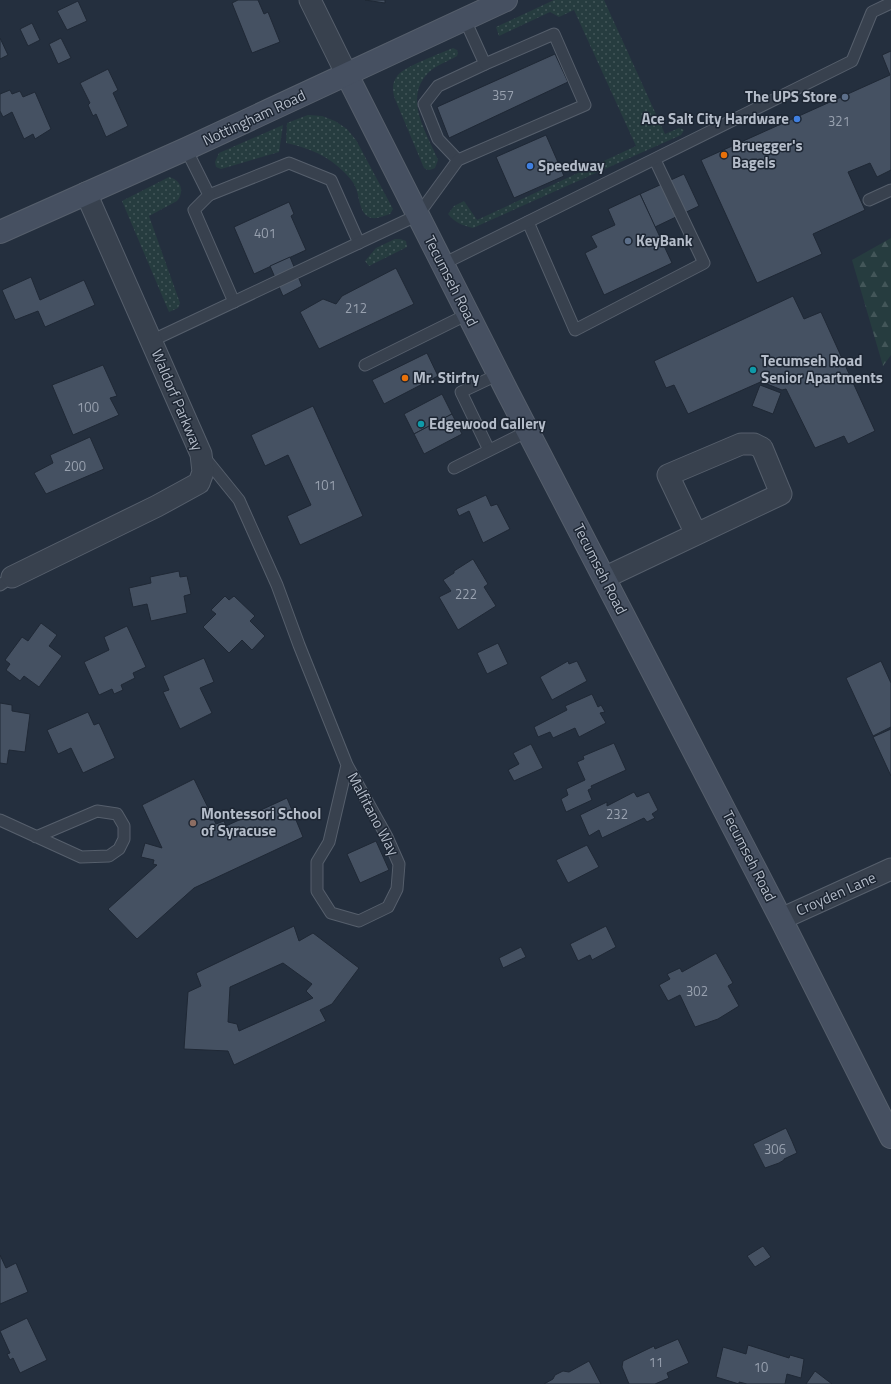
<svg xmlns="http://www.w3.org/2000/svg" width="891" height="1384" font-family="'Titillium Web',sans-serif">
  <defs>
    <pattern id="green-dots" width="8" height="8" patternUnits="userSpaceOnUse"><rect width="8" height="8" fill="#263c3f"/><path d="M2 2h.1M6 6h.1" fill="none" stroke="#435659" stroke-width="1.8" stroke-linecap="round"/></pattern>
    <pattern id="forest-firs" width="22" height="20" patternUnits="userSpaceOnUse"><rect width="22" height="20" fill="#263c3f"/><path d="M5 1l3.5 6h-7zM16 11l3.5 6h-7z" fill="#435659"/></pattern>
  </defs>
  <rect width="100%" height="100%" fill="#242f3e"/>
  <!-- green -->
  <g fill="url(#green-dots)">
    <path d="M554,0H604L665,134L679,128L684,130L681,135L473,228C462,225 455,223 448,214L454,206L464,201L477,220L636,146L574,10L559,17L550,12L499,36L496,27Z"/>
    <path d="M453,48L457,50L458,53L457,56C447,62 436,65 428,73C403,99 427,133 438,160L435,168C431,170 428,171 424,168L395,99C392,90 392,82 398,75C404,67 441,53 453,48Z"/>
    <path d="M308,115L322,116L335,121L347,129L356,140L393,209L390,214C383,216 374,221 367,216C360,211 359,198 357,191C355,184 350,178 345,173C328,156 310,148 286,143L287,123Z"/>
    <path d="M283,125L279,152L221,169L216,167L215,162L219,153Z"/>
    <path d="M169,177C181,180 185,191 177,201L149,216L180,303L178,308L169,312L122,201Z"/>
    <path d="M395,239H400L406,241L407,247L369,266L365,261L376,248Z"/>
  </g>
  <!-- forest -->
  <path fill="url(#forest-firs)" d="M891,238V355L883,366L852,260Z"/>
  <!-- building -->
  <g fill="#455162" stroke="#1f2835" fill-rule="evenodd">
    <path d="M238,0H258L264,14L268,12L280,42L252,53L232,3Z"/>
    <path d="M365,0H385V3Z"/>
    <path d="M78,1L87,21L67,30L57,11Z"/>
    <path d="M32,23L40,40L28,46L20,29Z"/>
    <path d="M0,38L8,55L0,59Z"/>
    <path d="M61,38L71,58L58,64L49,44Z"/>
    <path d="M891,51V170L877,177L870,163L848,172L865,210L813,234L822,254L757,283L701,160L890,75L882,55Z"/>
    <path d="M555,54L568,82L449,138L437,107Z"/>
    <path d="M108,69L118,90L113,93L128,126L106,137L96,114L93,116L88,105L90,103L80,83Z"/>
    <path d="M10,90L12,94L20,91L23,97L35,92L51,129L35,139L33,134L24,139L12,112L3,117L0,111V94Z"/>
    <path d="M546,135L564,176L514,198L496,157Z"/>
    <path d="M684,174L699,206L655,227L640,194Z"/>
    <path d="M640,194L672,263L604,295L585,253L597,247L591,236L615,225L608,209Z"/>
    <path d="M289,202L294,214L291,216L306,250L254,274L234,227Z"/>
    <path d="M290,257L302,286L283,296L270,266Z"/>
    <path d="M396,268L414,304L319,349L300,312L323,299L336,304L342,296Z"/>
    <path d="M31,277L40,300L84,280L95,305L45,327L38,311L15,320L2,290Z"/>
    <path d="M793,296L804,319L821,312L875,431L848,444L844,436L815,448L786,389L782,390L767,384L765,380L688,414L674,385L666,388L654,361Z"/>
    <path d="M427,353L438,376L384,404L372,380Z"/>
    <path d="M103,365L117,396L110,398L119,415L73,435L52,385Z"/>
    <path d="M760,385L781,393L773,414L752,406Z"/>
    <path d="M442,394L452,414L414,434L404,414Z"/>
    <path d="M313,406L363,516L300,545L287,516L311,505L288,455L265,466L251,435Z"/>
    <path d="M452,414L462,434L424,454L414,434Z"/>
    <path d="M90,437L104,469L46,494L34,473L53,463L50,455Z"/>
    <path d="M486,495L491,506L497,504L510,529L483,543L469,511L459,516L456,509Z"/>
    <path d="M473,559L488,584L484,587L496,606L458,630L439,597L451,591L443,580L454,573V571Z"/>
    <path d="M179,571L180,577L187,576L191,594L184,596L187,613L151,621L147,604L133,607L129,588L151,583L150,577Z"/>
    <path d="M225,596L229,600L234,596L255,616L250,621L265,636L252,650L242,640L229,653L203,627L216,614L211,610Z"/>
    <path d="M41,623L57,635L49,646L62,656L39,687L24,676L20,681L6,670L10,664L5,660L22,637L28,641Z"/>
    <path d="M127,626L146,667L133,673L135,678L121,685L123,690L114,694L112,689L99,695L84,662L109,650L104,637Z"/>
    <path d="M498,643L508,664L487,674L477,653Z"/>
    <path d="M204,658L214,682L200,688L212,713L180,729L163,692L169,690L163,676Z"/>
    <path d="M568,661L569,664L577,661L587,681L552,700L540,677Z"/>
    <path d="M881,661L891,683V727L873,736L846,678Z"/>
    <path d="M592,694L598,707L601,705L605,712L600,713L606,723L579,737L575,728L553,738L550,732L538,737L534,727L567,710L565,706Z"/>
    <path d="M0,703L12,705V711L30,714L25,752L9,750L7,764L0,763Z"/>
    <path d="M88,712L94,725L99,723L115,758L83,773L71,748L58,754L47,730Z"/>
    <path d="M891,729V776L873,737Z"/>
    <path d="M614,743L626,770L591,786L592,788L588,790L592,800L566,812L561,799L568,795L566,789L585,780L577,762L584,759L583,756Z"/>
    <path d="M531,744L543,768L514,781L508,770L519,764L513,753Z"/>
    <path d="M194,779L216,824L224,821L226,826L287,798L303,837L194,888L137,939L108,909L157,865L153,864L154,860L141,857L145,843L162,848L142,805Z"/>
    <path d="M634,792L637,797L649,792L658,810L652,814L655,818L647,822L644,818L602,838L599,830L589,836L580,815L607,802V806Z"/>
    <path d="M376,841L389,870L360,883L347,854Z"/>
    <path d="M587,845L599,867L568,883L556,860Z"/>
    <path d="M294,926L299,941L313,933L359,968L332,1004L320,1010L326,1021L234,1065L228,1051L184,1049L188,992L201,986L196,973ZM283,963L312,984L306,991L313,998L239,1031L237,1024L228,1022L230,987Z"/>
    <path d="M606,926L616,947L592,960L590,955L578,961L570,944Z"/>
    <path d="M521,947L526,957L503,968L499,958Z"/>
    <path d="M716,953L733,983L728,986L739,1006L718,1019L695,1027L680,995L668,1001L659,985L670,979L667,974L680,968L682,972Z"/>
    <path d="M786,1128L792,1141L797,1153L784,1159V1160L779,1163L765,1168L753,1144Z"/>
    <path d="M763,1246L771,1257L755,1267L747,1256Z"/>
    <path d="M0,1255L6,1268L16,1263L28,1292L0,1304Z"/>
    <path d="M27,1318L47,1360L20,1373L13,1358L10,1360L7,1354L10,1353L0,1331Z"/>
    <path d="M678,1339L689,1363L667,1373L669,1378L655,1384H629L622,1367L623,1361L654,1346L655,1349Z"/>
    <path d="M748,1345L789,1358L790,1355L804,1359L801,1378L787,1374L785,1384H747L739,1382V1384L716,1377L723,1347L746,1354Z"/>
    <path d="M589,1361L601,1384H544L553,1379L555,1375L563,1371L569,1372Z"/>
    <path d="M815,1371L832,1384H806Z"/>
  </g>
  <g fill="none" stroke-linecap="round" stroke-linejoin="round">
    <defs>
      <g id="lane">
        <path d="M186,149L209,195L289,163L331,180L359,243"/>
        <path d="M458,160L438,139L424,104L438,86L485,64"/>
        <path d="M209,195L194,210L234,302"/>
        <path d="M869,200L891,190"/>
        <path d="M528,222L575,330L704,263L655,160"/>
        <path d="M443,264L852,61L872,12L891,3"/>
        <path d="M151,341L418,215L458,160L585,105L554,34L485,64L465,20"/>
        <path d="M365,365L468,314"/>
        <path d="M489,450L461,392L499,374"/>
        <path d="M205,458L239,500L277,585L299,645L347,765L387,837L399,864L397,889L388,907L359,921L331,913L317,891V862L329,842L347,765"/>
        <path d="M454,468L528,431"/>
        <path d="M0,585L12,577"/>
        <path d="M0,820L81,857L109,856L119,849L124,839V826L117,814L97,811L36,837"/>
      </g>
      <g id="street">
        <path d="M310,0L347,75"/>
        <path d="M12,577L157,506L199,483L203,472L201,454L86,193"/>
        <path d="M604,578L781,494L762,448L754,444H741L668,475L696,534"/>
        <path d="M781,919L891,869"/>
      </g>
      <g id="secondary">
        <path d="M347,75L508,393L781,919L891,1137"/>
        <path d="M0,232L186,149L506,0"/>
      </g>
    </defs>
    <!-- lane casing -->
    <use href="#lane" stroke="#565f6c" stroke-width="13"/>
    <!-- street casing -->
    <use href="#street" stroke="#565f6c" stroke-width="23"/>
    <!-- secondary casing -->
    <use href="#secondary" stroke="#565f6c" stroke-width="24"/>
    <!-- lane -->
    <use href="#lane" stroke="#38414e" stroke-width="11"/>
    <!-- street -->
    <use href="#street" stroke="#38414e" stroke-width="21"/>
    <!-- secondary -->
    <use href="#secondary" stroke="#465061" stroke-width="22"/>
  </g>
  <!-- markers -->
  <g fill="#5c6f8a" stroke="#1d2633" stroke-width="1.5">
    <circle cx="845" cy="97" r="4"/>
    <circle cx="628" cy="241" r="4"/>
  </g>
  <g fill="#3f7fe0" stroke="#1d2633" stroke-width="1.5">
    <circle cx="797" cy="119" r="4"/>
    <circle cx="530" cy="166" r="4"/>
  </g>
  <g fill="#e8710a" stroke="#1d2633" stroke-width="1.5">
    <circle cx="724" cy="155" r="4"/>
    <circle cx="405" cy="378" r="4"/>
  </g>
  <g fill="#0f9aa8" stroke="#1d2633" stroke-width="1.5">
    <circle cx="753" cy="370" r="4"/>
    <circle cx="421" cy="424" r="4"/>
  </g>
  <circle fill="#8d6e63" stroke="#1d2633" stroke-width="1.5" cx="193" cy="823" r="4"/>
  <g text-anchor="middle" stroke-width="3" stroke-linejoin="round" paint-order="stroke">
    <!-- number labels -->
    <g font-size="13" fill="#98a1af">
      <text x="503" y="100">357</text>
      <text x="839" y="126">321</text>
      <text x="265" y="238">401</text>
      <text x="356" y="313">212</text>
      <text x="88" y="412">100</text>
      <text x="75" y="471">200</text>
      <text x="325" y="490">101</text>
      <text x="466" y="599">222</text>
      <text x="617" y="819">232</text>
      <text x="697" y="996">302</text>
      <text x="775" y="1154">306</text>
      <text x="656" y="1367">11</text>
      <text x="761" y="1372">10</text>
    </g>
    <!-- poi labels -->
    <g font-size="15" font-weight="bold" fill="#b4bcc9" stroke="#1d2633" text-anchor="start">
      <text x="837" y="102" text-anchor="end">The UPS Store</text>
      <text x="789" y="124" text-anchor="end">Ace Salt City Hardware</text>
      <text x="732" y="151">Bruegger's<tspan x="732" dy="17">Bagels</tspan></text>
      <text x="538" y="171">Speedway</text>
      <text x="636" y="246">KeyBank</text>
      <text x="761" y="366">Tecumseh Road<tspan x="761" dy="17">Senior Apartments</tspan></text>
      <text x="413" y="383">Mr. Stirfry</text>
      <text x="429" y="429">Edgewood Gallery</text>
      <text x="201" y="819">Montessori School<tspan x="201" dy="17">of Syracuse</tspan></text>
    </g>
    <!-- street labels -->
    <g font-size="15" fill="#b4bcc9" stroke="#1d2633">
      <text transform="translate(254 118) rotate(-25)" y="5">Nottingham Road</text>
      <text transform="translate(451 281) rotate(63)" y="5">Tecumseh Road</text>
      <text transform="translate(177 400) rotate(67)" y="5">Waldorf Parkway</text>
      <text transform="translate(600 569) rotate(63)" y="5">Tecumseh Road</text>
      <text transform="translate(373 814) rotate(62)" y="5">Malfitano Way</text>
      <text transform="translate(749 856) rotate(63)" y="5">Tecumseh Road</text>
      <text transform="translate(836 894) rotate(-24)" y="5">Croyden Lane</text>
    </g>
  </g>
</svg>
